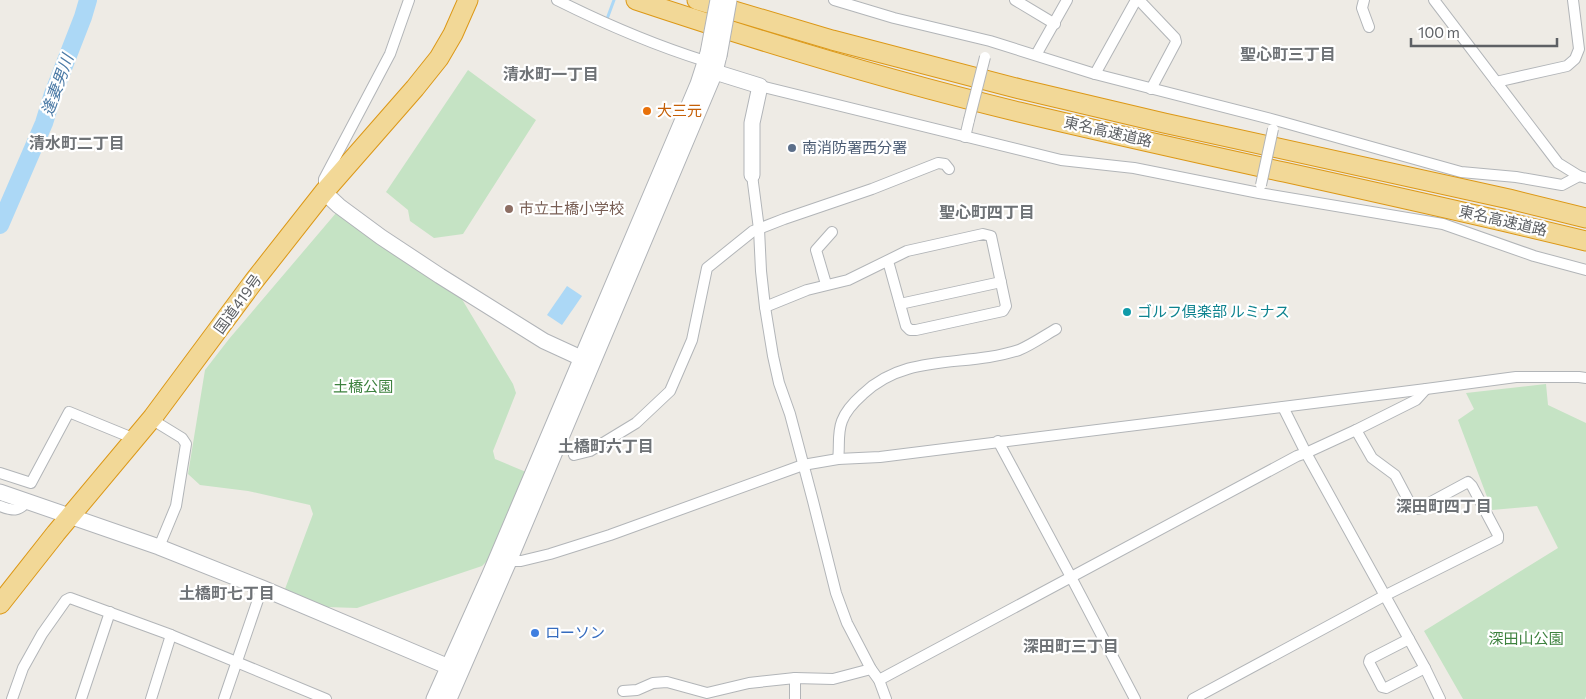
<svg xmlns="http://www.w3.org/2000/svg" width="1586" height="699" font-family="Commissioner,'Noto Sans JP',sans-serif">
  <rect width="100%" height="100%" fill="#eeebe5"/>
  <!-- green -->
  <g fill="#c5e3c4">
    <path d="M468,70L536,120L463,234L434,238L410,221L408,210L386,192Z"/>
    <path d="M336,213L342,215L460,296L513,384L516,393L493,451L495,459L526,472L492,556L482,566L357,608L326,607L285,589L313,514L310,505L248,491L200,485L188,474L205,370L229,339Z"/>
    <path d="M1546,384L1548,405L1586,423V696L1585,699H1463L1424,631L1558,548L1537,506L1492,510L1458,420L1474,409L1466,393Z"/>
  </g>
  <!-- water -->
  <path fill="#acd8f6" d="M567,286L582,296L562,325L547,315Z"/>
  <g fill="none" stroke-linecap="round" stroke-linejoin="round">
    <!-- stream -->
    <path stroke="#acd8f6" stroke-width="3" d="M607,19L614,0"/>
    <!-- river -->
    <path stroke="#acd8f6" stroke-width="18" d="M0,225L44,123L53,94L83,17L88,0"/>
    <defs>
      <g id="street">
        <path d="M557,0C605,24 654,45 705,61"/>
        <path d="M834,0L894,18L990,41L1095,74L1275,120L1461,172L1516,177L1562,185L1579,176"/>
        <path d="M1015,0L1055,24"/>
        <path d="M1139,0L1175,38L1176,42L1151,89"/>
        <path d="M1364,0L1362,8L1369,27"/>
        <path d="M1434,0L1558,163L1579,176L1586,178"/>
        <path d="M1036,55L1067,0"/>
        <path d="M1095,74L1136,0"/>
        <path d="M1496,82L1567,66L1575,59L1579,49L1573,0"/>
        <path d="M760,86L1061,160L1134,168L1259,193L1443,224L1534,256L1586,270"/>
        <path d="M965,137L969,120"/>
        <path d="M752,175L759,229L761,271L765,307L773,356L779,383L790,414L813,501L836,593L847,623L871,669L879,680L886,699"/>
        <path d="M324,187V179L390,54L409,0"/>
        <path d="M826,284L816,250L832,232"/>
        <path d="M900,304L1001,282"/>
        <path d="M765,307L807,290L848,280L907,251L983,234L991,236L1006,306L1003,311L916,330H910L906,326L888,261"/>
        <path d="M1283,407L1306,453L1425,668L1440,699"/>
        <path d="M151,419L182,438L186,444L176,506L159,547"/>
        <path d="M998,441L1071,577L1135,699"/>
        <path d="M574,455L590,451L636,423L670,391L692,340L707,268L753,231L784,219L872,189L938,163L945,164L949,169"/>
        <path d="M838,459C840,447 837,434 842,421C846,410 854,402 863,394C907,352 965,368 1019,350C1031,345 1044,336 1056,329"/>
        <path d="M0,473L31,483L69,412L135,439"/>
        <path d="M0,506C13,511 18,512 28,501"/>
        <path d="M509,561H521L550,554L610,535L803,465L838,459L880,457L1426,389L1516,377H1579L1586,378"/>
        <path d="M1409,639L1370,659L1369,662L1382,687L1386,688L1425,668"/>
        <path d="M879,680L1297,456L1306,453L1356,430L1416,400L1426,389"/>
        <path d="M623,691L637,690L653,683L667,682L707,693L749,683L795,678"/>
        <path d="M12,699L23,668L42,634L66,600L70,598L171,635L326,699"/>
        <path d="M81,699L110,612"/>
        <path d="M151,699L171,635"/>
        <path d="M224,699L262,588"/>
        <path d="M795,699V678L833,679L871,669"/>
        <path d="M1193,699L1384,596L1498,539V535L1472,486L1468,482L1418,509H1413L1395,475L1372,458L1356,430"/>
      </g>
      <g id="secondary">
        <path d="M715,72L760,86L752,123V175"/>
        <path d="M324,192L339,206L381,237L440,276L544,341L581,358"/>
        <path d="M0,492L159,547L262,588L456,670"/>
        <path d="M434,699L490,574L698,84L708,53"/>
        <path d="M449,699L509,561L715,72L719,55"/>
      </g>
      <g id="highway">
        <path d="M636,0C762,42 890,81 1019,112C1207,157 1398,195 1586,241"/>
        <path d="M697,0L832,40L1020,89L1164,123L1509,199L1586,218"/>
        <path d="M0,604L56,533L153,417L254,281L324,192L415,88L439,58L453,34L468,0"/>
      </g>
    </defs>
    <!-- street casing -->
    <use href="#street" stroke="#b2b5b8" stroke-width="12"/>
    <!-- secondary casing -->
    <use href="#secondary" stroke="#b1b4b8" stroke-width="17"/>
    <!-- highway casing -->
    <use href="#highway" stroke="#dc9817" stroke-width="21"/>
    <!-- street -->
    <use href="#street" stroke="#fff" stroke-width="10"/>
    <!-- secondary -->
    <use href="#secondary" stroke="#fff" stroke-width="15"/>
    <!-- highway -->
    <use href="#highway" stroke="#f2d897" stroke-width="19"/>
    <defs>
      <g id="street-bridge">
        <path d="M969,120L985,57"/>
        <path d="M1261,185L1273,129"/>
      </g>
      <g id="secondary-bridge">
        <path d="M708,53L718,0"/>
        <path d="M719,56L729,0"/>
      </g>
    </defs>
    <!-- street-bridge casing -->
    <use href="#street-bridge" stroke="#b2b5b8" stroke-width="12" stroke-linecap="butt"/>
    <!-- secondary-bridge casing -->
    <use href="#secondary-bridge" stroke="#b1b4b8" stroke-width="17" stroke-linecap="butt"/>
    <!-- street-bridge -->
    <use href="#street-bridge" stroke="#fff" stroke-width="10"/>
    <!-- secondary-bridge -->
    <use href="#secondary-bridge" stroke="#fff" stroke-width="15"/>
  </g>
  <!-- markers -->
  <circle fill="#e8710a" stroke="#fff" stroke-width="2" cx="647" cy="111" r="5"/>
  <circle fill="#5c6f8a" stroke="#fff" stroke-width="2" cx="792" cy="148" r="5"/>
  <circle fill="#8d6e63" stroke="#fff" stroke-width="2" cx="509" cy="209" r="5"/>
  <circle fill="#0f9aa8" stroke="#fff" stroke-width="2" cx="1127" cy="312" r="5"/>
  <circle fill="#3f7fe0" stroke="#fff" stroke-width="2" cx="535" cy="633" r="5"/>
  <g text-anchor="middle" stroke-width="4.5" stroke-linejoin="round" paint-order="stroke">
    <!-- food labels -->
    <g font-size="15" fill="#c56008" stroke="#fff" text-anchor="start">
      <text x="657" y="116">大三元</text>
    </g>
    <!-- street labels -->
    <g font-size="15" fill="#5d6064" stroke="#fff">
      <text transform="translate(1108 132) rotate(13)" y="5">東名高速道路</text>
      <text transform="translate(1503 221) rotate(13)" y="5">東名高速道路</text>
      <text transform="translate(238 304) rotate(-54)" y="5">国道419号</text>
    </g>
    <!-- service labels -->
    <g font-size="15" fill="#4e5e75" stroke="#fff" text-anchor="start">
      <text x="802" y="153">南消防署西分署</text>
    </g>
    <!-- education labels -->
    <g font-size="15" fill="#785e54" stroke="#fff" text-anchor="start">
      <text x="519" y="214">市立土橋小学校</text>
    </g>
    <!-- culture labels -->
    <g font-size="15" fill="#0d838f" stroke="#fff" text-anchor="start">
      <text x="1137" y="317">ゴルフ倶楽部 ルミナス</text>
    </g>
    <!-- park labels -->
    <g font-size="15" fill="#3e823f" stroke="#fff">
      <text x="363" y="392">土橋公園</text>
      <text x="1526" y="644">深田山公園</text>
    </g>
    <!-- shop labels -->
    <g font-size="15" fill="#366cbe" stroke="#fff" text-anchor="start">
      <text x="545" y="638">ローソン</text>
    </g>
    <!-- neighbourhood labels -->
    <g font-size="16" font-weight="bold" fill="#6e7276" stroke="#fff">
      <text x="1288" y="60">聖心町三丁目</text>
      <text x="551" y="80">清水町一丁目</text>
      <text x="77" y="149">清水町二丁目</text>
      <text x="987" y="218">聖心町四丁目</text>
      <text x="606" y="452">土橋町六丁目</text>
      <text x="1444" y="512">深田町四丁目</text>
      <text x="227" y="599">土橋町七丁目</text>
      <text x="1071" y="652">深田町三丁目</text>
    </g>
    <!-- water labels -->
    <g font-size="16" font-style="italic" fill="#4b7aa6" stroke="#fff">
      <text transform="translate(57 85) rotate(-70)" y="6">逢妻男川</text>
    </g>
  </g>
  <!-- scale -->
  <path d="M1411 38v8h146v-8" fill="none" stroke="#5d6064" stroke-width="2.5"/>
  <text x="1418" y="38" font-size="15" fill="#5d6064" stroke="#ffffff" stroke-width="4" paint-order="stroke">100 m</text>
</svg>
